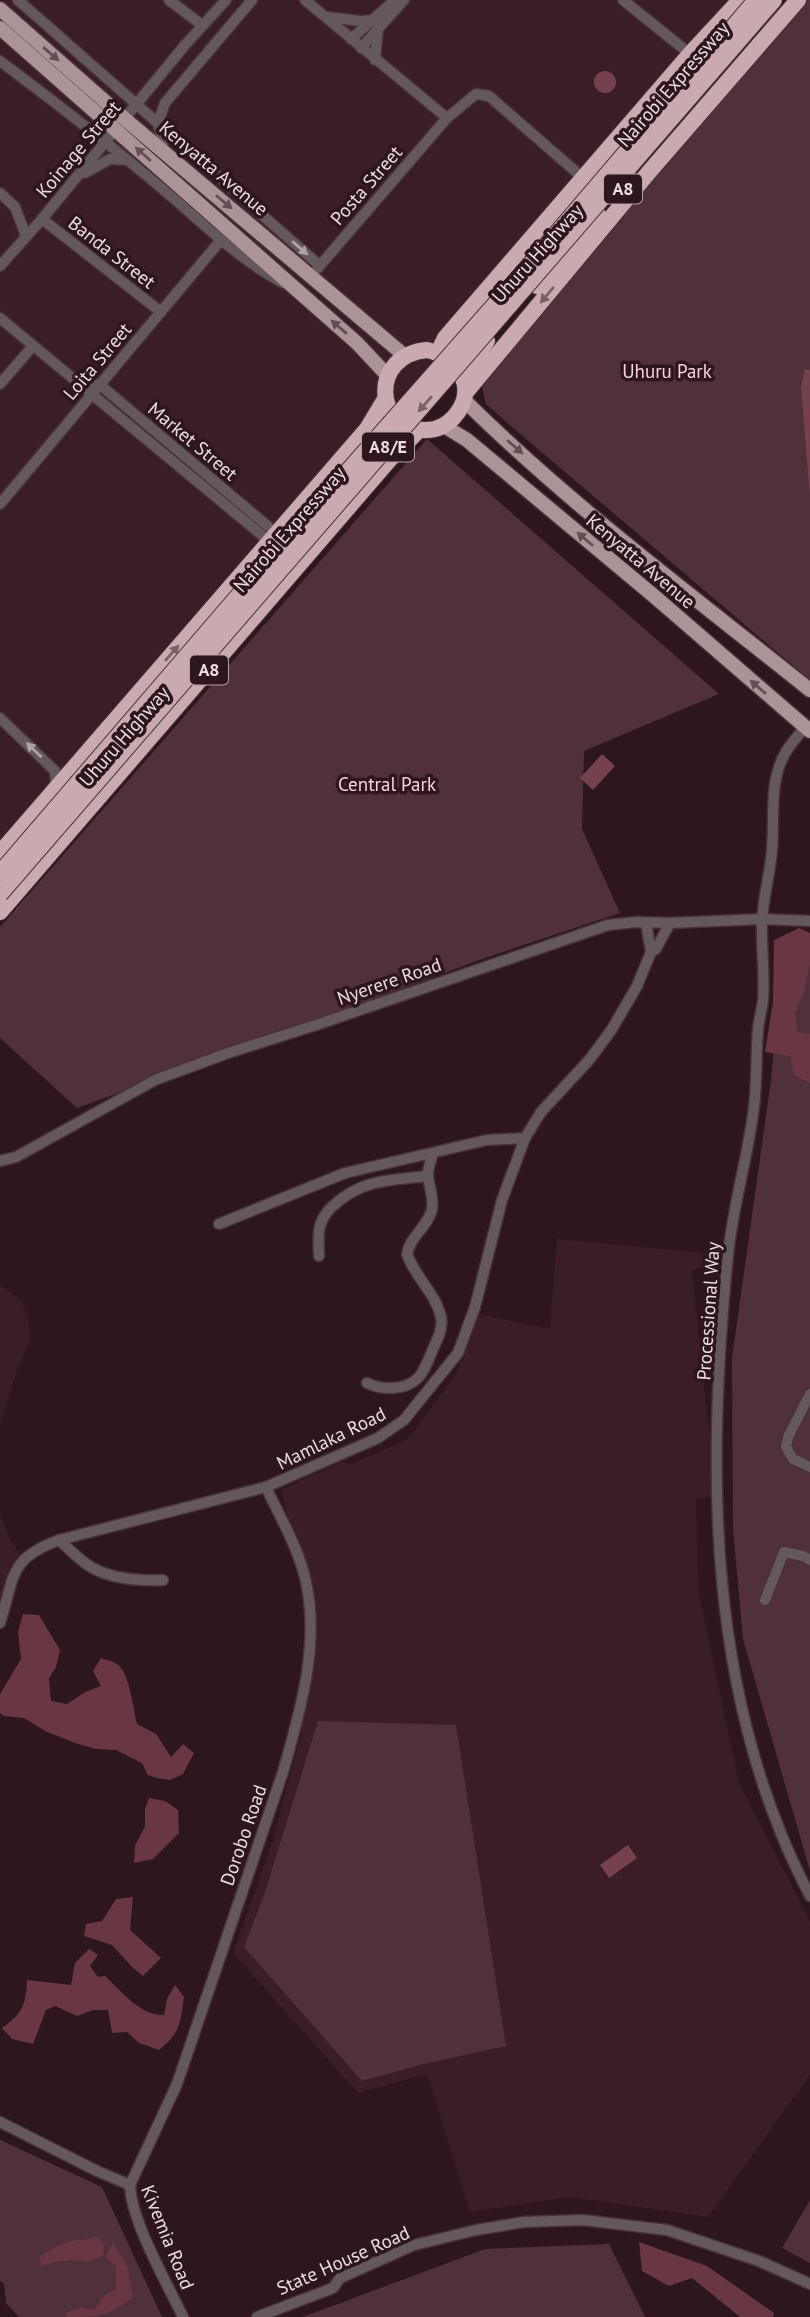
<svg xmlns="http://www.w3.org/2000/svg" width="810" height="2317" font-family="'PT Sans',sans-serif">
  <rect width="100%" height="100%" fill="#2d161c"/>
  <!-- built -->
  <g fill="#3a1d25">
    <path d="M0,0H765L0,870Z"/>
    <path d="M557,1239L728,1255L692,1271L716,1496L696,1499L699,1594L739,1783L810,1921V2075L708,2217L570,2197L470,2212L427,2074L358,2093L233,1953L272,1843L301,1734L307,1663L301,1566L281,1490L340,1462L352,1464L408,1439L456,1374L479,1314L550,1329Z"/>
    <path d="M0,1285L21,1300L28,1317L30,1340L18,1367L0,1426Z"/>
    <path d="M0,1514L10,1539L21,1555L10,1565L0,1601Z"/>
  </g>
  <!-- green -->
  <g fill="#503139">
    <path d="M798,0H810V680L512,427L486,404L480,378Z"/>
    <path d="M427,439L719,694L584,751L582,829L620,913L485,958L77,1108L0,1038V927Z"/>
    <path d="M783,940L810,941V1871L743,1639L733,1529L732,1358L771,1080Z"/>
    <path d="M318,1721L456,1725L506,2046L424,2064L362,2081L244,1947L264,1895Z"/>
    <path d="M0,2140L102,2187L162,2317H19L6,2303L4,2284L0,2281Z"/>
    <path d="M810,2200V2263L782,2248Z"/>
    <path d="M609,2244L645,2317H303L485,2249Z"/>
  </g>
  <!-- forest -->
  <g fill="#693644">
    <path d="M799,928L810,933V963L804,991L795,1013L797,1032L810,1034V1083L794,1075L790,1056L765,1052L773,1002L774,940Z"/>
    <path d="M23,1614L39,1615L60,1650L56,1667L49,1678L51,1701L67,1704L85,1692L101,1686L93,1671L101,1658C106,1660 113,1661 117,1664C130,1673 133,1709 137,1724L156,1734L171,1757L183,1744L194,1753L183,1774L170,1780L157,1778L148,1775L142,1763L116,1750L96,1749L78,1744L47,1732L24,1718L4,1716L0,1713V1694L21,1659L18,1632Z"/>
    <path d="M149,1798L165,1801L178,1810L179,1833L153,1859L134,1863L135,1846L145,1826V1809Z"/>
    <path d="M133,1897L130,1930L161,1958L143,1976L133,1968L112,1945L84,1936L86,1924L102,1921L116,1899Z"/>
    <path d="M89,1949L98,1955L90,1966L98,1977L105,1976C122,1992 141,2016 164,2015L167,1999L175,1985L184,1997C180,2024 181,2032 159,2050L139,2043L127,2032L112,2033L108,2010H93L77,2016L55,2006L46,2010L33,2044L12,2039L2,2028C22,2014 26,2005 27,1980L71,1985L75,1963Z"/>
    <path d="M98,2236L104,2245L103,2256L87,2262C75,2258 53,2261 41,2267L40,2256C49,2251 58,2245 68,2242C78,2239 86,2241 98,2236Z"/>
    <path d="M639,2242L707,2266L774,2313L773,2317H740L692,2278L669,2286L642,2271Z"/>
    <path d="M113,2243L128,2268L133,2297C108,2317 98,2317 67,2317L65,2313L82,2307L94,2310L105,2295L116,2289V2267L106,2257Z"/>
  </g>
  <!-- water -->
  <g fill="#75414f">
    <circle cx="605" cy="82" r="11"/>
    <path d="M805,369L810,370V497L801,387Z"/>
    <path d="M602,754L615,766L593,790L580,778Z"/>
    <path d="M628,1845L637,1858L609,1878L600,1865Z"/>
  </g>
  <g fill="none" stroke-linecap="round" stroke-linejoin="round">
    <defs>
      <g id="minor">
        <path d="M18,0L319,265"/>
        <path d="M169,0L202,25"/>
        <path d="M305,0L447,118"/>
        <path d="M623,0L690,54"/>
        <path d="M327,17L360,21L375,20"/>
        <path d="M351,39L395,0"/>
        <path d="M361,48L404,0"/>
        <path d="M375,60L378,29"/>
        <path d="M0,61C56,103 111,145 165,191C203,223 238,259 283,283"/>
        <path d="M164,151L158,123L165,103L252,0"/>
        <path d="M85,173L110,159L128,160"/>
        <path d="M0,193L15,207L26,236"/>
        <path d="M42,219L161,312"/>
        <path d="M0,266L42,219L185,45L226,0"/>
        <path d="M317,269L447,118L476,94L489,96L583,178"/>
        <path d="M0,318L263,536L267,544"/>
        <path d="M0,384L33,346"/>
        <path d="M94,386L99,384L270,528L277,532"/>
        <path d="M0,504L221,240"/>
        <path d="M0,718L55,771L56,788"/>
        <path d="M805,727C799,735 792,742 787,750C768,780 775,817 772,850C770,874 763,898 762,922C761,947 765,974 763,1000C762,1010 759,1019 758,1029C756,1055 757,1081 754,1107C748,1157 733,1205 728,1255C706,1470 707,1700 810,1896"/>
        <path d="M646,923L651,952"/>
        <path d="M0,1161L16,1157L155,1080L228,1053L319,1024L608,925L636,922L670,923L762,919L810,921"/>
        <path d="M219,1224L345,1173L487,1140L525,1138"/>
        <path d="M319,1256C319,1245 317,1233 321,1223C324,1215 328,1210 334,1205C362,1179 392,1180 428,1176"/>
        <path d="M367,1383C381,1390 405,1391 418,1378C425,1371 429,1358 433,1349C438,1338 443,1329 441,1317C436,1294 415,1277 407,1254C410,1236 428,1227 432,1209C434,1198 429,1187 428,1175C428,1167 431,1160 433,1153"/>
        <path d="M810,1394L788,1437L786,1447L793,1459L810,1467"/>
        <path d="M59,1540C68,1548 76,1556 85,1563C106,1579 138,1581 163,1580"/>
        <path d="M765,1600L784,1552L803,1556L810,1560"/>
        <path d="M0,1623C15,1576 8,1559 59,1540L266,1487L378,1438L404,1420L458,1353L475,1307L502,1200L525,1138L541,1112L590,1059L612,1029L637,986L651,952L656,949L670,923"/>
        <path d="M0,2122L97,2171L130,2185"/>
        <path d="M183,2317C167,2283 131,2221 130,2185L177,2084L283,1772C300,1712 320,1645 306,1582C299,1549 280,1517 266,1487"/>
        <path d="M257,2317L333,2288L340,2278L414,2245L476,2230L524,2222L583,2220L667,2230L759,2261L810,2284"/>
      </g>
      <g id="major">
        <path d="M0,9L126,120L405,356"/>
        <path d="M0,28L357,343L387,375"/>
        <path d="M465,401C571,506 693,596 810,690"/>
        <path d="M444,426L467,440L654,596L810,731"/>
      </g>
      <g id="highway">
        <path d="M537,286L599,216"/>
        <path d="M427,350C459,357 479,389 454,417C447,425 437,430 426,430C374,431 369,355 427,350Z"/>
        <path d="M438,353L445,338L690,54L740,0"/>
        <path d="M463,379L487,341"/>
        <path d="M467,391L649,172L798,0"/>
        <path d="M0,853L367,429L385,399"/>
        <path d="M0,912L390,459L419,430"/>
      </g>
    </defs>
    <!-- minor casing -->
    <use href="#minor" stroke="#483237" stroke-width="13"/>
    <!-- major casing -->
    <use href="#major" stroke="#483237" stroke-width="17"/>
    <!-- highway casing -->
    <use href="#highway" stroke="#483237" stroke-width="18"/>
    <!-- minor -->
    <use href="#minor" stroke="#65585b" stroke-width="10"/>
    <!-- major -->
    <use href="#major" stroke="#ac9398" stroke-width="14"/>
    <!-- highway -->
    <use href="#highway" stroke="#c9aab1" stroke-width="16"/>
    <defs>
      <g id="highway-bridge">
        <path d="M0,873L257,574L527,268L756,0"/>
        <path d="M0,894L774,0"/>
      </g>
    </defs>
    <!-- highway-bridge casing -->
    <use href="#highway-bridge" stroke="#483237" stroke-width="18" stroke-linecap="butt"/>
    <!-- highway-bridge -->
    <use href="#highway-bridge" stroke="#c9aab1" stroke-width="16"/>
  </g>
  <!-- one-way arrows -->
  <defs><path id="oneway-solid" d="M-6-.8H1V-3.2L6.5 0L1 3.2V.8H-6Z" transform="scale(1.75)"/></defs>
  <g fill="#664e54">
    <use href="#oneway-solid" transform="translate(51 54) rotate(41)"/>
    <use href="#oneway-solid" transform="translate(143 154) rotate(-138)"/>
    <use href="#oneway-solid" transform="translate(224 202) rotate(40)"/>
    <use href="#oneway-solid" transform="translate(339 327) rotate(-139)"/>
    <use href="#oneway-solid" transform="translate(515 447) rotate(41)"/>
    <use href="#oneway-solid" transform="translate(585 539) rotate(-140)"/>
    <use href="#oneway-solid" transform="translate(758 687) rotate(-139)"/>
  </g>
  <g fill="#afa1a4">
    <use href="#oneway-solid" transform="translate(300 248) rotate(41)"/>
    <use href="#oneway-solid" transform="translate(34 750) rotate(-136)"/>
  </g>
  <g fill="#7b6066">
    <use href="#oneway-solid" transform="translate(547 295) rotate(130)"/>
    <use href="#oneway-solid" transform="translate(425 404) rotate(131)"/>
    <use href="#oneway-solid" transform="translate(172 653) rotate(-49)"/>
  </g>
  <g text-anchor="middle" stroke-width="7" stroke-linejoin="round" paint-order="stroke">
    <!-- shield labels -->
    <g fill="#2d161c" stroke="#b3a1a4" stroke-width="2">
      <rect x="604" y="174.5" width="38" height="29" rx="5"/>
      <rect x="362" y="432.5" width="52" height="29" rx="5"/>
      <rect x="190" y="655.5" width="38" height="29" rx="5"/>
    </g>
    <g font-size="18" font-weight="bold" fill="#ecdcdf">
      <text x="623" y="195">A8</text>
      <text x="388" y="453">A8/E</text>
      <text x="209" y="676">A8</text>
    </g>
    <!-- street labels -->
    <g font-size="19" fill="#ecdcdf" stroke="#2d161c">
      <text transform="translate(673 84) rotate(-49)" y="7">Nairobi Expressway</text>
      <text transform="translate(78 149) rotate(-50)" y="7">Koinage Street</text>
      <text transform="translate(214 168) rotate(40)" y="7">Kenyatta Avenue</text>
      <text transform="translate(366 185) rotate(-49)" y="7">Posta Street</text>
      <text transform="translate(112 252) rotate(38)" y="7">Banda Street</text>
      <text transform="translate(537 253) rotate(-48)" y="7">Uhuru Highway</text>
      <text transform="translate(97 361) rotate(-50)" y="7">Loita Street</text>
      <text transform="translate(193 441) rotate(40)" y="7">Market Street</text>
      <text transform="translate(289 529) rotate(-49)" y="7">Nairobi Expressway</text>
      <text transform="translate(641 561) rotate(40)" y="7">Kenyatta Avenue</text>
      <text transform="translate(124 736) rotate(-49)" y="7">Uhuru Highway</text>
      <text transform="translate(389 981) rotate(-19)" y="7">Nyerere Road</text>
      <text transform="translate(708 1311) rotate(-86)" y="7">Processional Way</text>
      <text transform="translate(331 1438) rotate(-26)" y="7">Mamlaka Road</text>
      <text transform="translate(243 1835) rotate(-71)" y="7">Dorobo Road</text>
      <text transform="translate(168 2237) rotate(68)" y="7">Kivemia Road</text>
      <text transform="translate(343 2260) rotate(-24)" y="7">State House Road</text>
    </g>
    <!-- park labels -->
    <g font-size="19" fill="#f8d3db" stroke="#2d161c">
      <text x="667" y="378">Uhuru Park</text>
      <text x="387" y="791">Central Park</text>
    </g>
  </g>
</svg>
